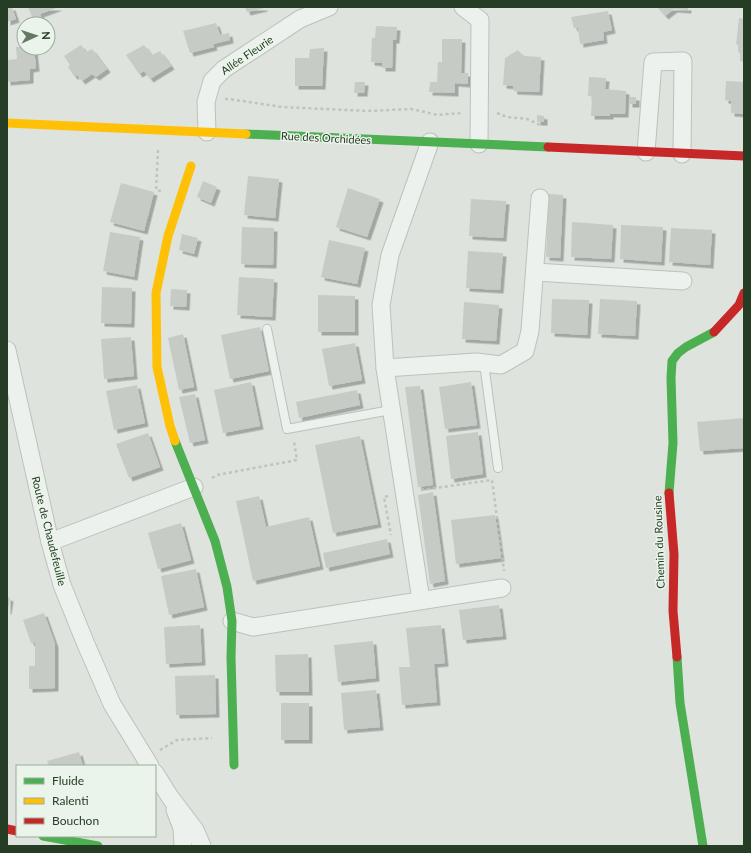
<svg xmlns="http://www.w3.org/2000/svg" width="751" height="853" font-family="Lato,sans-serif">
  <defs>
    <filter id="shadow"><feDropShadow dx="3.5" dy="3.5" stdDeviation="0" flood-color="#0004"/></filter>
  </defs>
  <rect width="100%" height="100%" fill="#dee3de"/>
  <!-- building -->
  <g fill="#c6cbc6" filter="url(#shadow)">
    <path d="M7,7H12L16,19L7,22Z"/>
    <path d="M28,7H59L40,14L42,19L34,22Z"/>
    <path d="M245,7H264V8L247,12Z"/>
    <path d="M657,7H688V10L674,9L665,16Z"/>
    <path d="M608,11L612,30L603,32L604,40L580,44L578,28H574L571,17Z"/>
    <path d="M739,18L744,19V62L740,61V53L738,52V44L736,45Z"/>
    <path d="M216,23L220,35L229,33L230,40L213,44L214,47L190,53L183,31Z"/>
    <path d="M376,26L397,27L396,40H393L392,68H382V63L371,62L372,38H375Z"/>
    <path d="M442,39H462L461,73H468V84L455,83V93L429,92L430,82H437L438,62H442Z"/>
    <path d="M81,45L86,52L92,49L107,69L96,77L92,74L82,81L77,75L74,76L68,67L70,65L64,56Z"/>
    <path d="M144,45L152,55L160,51L171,66L150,79L144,71L139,74L126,55Z"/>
    <path d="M24,46V48H34L36,68L30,69V80L7,82V60L17,59L16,47Z"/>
    <path d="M324,48L322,86H295V58H309L310,49Z"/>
    <path d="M518,50L523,56L541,57L539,92L514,91L513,86L503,85L505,58Z"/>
    <path d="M589,77L606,78L605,89L626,91L625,114H610V116H591L592,96H588Z"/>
    <path d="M726,81L744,82V114L731,113V101L725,100Z"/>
    <path d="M355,82H365L364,93H354Z"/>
    <rect x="629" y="97" width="7" height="7"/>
    <path d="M537,115L544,116V122H537Z"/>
    <path d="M248,176L279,179L275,218L244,215Z"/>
    <path d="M203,181L217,187L211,203L197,197Z"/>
    <path d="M121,183L154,192L144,231L110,222Z"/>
    <path d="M348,188L380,199L367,237L336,227Z"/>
    <path d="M549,194L563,195L560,258L546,257Z"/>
    <path d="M471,199L506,201L503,238L469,236Z"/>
    <path d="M572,222L613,225L611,259L571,257Z"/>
    <path d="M621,225L663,227L661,262L620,259Z"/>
    <path d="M242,227L274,228L273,265L241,264Z"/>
    <path d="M671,228L712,230L710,265L669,262Z"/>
    <path d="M110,232L140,237L134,277L103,271Z"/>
    <path d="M182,234L198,238L194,254L179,250Z"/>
    <path d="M329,240L365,248L357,284L321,277Z"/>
    <path d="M468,251L503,253L500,290L466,288Z"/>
    <path d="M239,277L274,279L272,317L237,315Z"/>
    <path d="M102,287L132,288L131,324L101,323Z"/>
    <path d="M171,289L187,290L186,307L170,306Z"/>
    <path d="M318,295L355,296V332H318Z"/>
    <path d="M552,299L589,300L587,335L551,333Z"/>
    <path d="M600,299L637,301L635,336L598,334Z"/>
    <path d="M464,302L499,305L496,341L462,339Z"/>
    <path d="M260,327L269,371L230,379L221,335Z"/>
    <path d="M183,334L194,387L179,390L168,338Z"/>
    <path d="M131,337L134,376L104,379L101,339Z"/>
    <path d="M355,343L362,380L329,386L322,349Z"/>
    <path d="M251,382L260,426L223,433L214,390Z"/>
    <path d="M471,382L477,425L445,429L439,387Z"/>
    <path d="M137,385L145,423L114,430L106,391Z"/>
    <path d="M420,386L433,485L418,487L405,387Z"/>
    <path d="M357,390L360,405L299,418L296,402Z"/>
    <path d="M195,394L205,440L190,443L179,397Z"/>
    <path d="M744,418V448L700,451L697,422Z"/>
    <path d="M478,432L483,474L451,479L446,436Z"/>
    <path d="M148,433L160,467L129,478L116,444Z"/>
    <path d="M360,436L378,524L333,533L315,445Z"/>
    <path d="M433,492L445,581L430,584L418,495Z"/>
    <path d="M259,496L266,527L309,517L320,566L253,581L236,501Z"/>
    <path d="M495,515L501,558L456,564L451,520Z"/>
    <path d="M181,523L191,560L158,569L148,533Z"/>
    <path d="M387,539L390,554L326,568L323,553Z"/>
    <path d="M196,569L204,607L169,615L161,576Z"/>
    <path d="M7,597L10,598L8,611H7Z"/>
    <path d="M499,605L503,636L463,640L459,610Z"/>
    <path d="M44,613L55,644V688L29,689V666H35V643H31L23,620Z"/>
    <path d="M200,625L202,662L166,664L164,627Z"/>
    <path d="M441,625L445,663L434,664L437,702L402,705L399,667H410L406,628Z"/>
    <path d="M373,641L376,678L338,682L334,645Z"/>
    <path d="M308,654L309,692H276L275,655Z"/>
    <path d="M215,675L216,714L176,715L175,676Z"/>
    <path d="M376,690L380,727L344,730L341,693Z"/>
    <rect x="281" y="703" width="28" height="37"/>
    <path d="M79,752L83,766H49L47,761Z"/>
  </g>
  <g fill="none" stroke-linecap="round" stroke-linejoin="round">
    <defs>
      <g id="lane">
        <path d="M267,329L287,429L391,410"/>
        <path d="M484,363L498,468"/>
      </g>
      <g id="street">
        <path d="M463,7L480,20L479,144"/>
        <path d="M207,132L206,102L212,81L224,69L300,19L329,7"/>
        <path d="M646,152L653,62L683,61L682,154"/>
        <path d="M535,272L683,281"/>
        <path d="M7,350L50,542L62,585L85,642L112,704L150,766"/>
        <path d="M385,368L476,362L501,365L525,351L530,331L540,198"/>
        <path d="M50,542L194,487"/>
        <path d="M421,600L385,368L381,305L390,255L430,142"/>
        <path d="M232,621L253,627L502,588"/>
        <path d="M155,773L170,797L195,830L202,846"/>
        <path d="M175,810L182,828L183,846"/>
      </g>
    </defs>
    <!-- lane casing -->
    <use href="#lane" stroke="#bcc1bc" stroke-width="10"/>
    <!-- street casing -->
    <use href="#street" stroke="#bcc1bc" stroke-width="19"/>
    <!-- path -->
    <g stroke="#bec4be" stroke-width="2.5" stroke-dasharray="3 3" stroke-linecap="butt">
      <path d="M225,99H229L282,107L368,111L411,109L438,115L462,113"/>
      <path d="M497,113L507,117L527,119L540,125"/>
      <path d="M158,150L156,190L161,191"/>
      <path d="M212,478L217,475L297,460L294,441"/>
      <path d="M421,490L492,480L504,571"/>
      <path d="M388,496L384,497L391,535"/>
      <path d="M160,750L177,740L212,738"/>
    </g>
    <!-- lane -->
    <use href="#lane" stroke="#edf1ed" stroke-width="8"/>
    <!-- street -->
    <use href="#street" stroke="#edf1ed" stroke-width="17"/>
    <!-- fast -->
    <g stroke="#4caf50" stroke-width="9">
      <path d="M246,134L548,147"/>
      <path d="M175,441L215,541L227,587L232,621L231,657L234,765"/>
      <path d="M669,493L673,443L671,378L672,361L678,353L686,347L714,332"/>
      <path d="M677,657L680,703L703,846"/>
      <path d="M43,836L98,846"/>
    </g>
    <!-- slow -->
    <g stroke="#ffc107" stroke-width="9">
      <path d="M7,123L246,134"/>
      <path d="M175,441L170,426L157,367L156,293L168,236L191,166"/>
    </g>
    <!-- jam -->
    <g stroke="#c62828" stroke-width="9">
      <path d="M548,147L744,156"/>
      <path d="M714,332L739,305L744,293"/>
      <path d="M669,493L674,554L673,611L677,657"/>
      <path d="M7,829L17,831"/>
    </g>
  </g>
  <g text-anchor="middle" stroke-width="3" stroke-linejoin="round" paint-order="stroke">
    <!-- street labels -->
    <g font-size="11" fill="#253d25" stroke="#ebf4ea">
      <text transform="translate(247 55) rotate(-34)" y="4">Allée Fleurie</text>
      <text transform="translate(326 138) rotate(3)" y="4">Rue des Orchidées</text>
      <text transform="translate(49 531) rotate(76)" y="4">Route de Chaudefeuille</text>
      <text transform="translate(659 542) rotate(-92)" y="4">Chemin du Rousine</text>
    </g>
  </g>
  <!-- border -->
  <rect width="751" height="853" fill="none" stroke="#253d25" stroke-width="16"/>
  <!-- legend -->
  <rect x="16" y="765" width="140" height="72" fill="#ebf4ea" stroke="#9cab9b"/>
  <rect x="24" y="778" width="20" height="6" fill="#4caf50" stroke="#9cab9b"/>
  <text x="52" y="785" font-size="12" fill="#253d25">Fluide</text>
  <rect x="24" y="798" width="20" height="6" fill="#ffc107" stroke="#9cab9b"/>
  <text x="52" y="805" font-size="12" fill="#253d25">Ralenti</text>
  <rect x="24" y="818" width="20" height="6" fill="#c62828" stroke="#9cab9b"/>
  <text x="52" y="825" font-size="12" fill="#253d25">Bouchon</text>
  <!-- north arrow -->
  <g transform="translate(36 36) rotate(87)"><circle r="19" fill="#ebf4ea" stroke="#9cab9b"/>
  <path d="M0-3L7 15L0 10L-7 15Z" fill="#667766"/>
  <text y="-6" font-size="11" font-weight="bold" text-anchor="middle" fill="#253d25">N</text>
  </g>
</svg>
